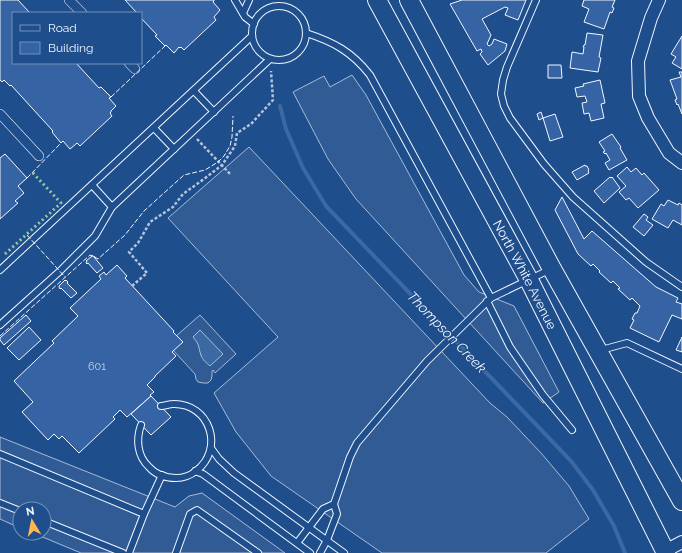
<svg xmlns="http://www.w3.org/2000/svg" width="682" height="553" font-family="Raleway,sans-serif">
  <rect width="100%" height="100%" fill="#1f4e8c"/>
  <!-- parking -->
  <g fill="#305b95" stroke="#a8bbd7" fill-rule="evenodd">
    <path d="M352,75L366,95L464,275L479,292L514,306L559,392L543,403L356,199L328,159L293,92L324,76L330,87Z"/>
    <path d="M249,147L490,403L507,417L541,453L569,486L589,519L546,553H382L271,476L236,432L214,393L278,337L168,218Z"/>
    <path d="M200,315L236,354L215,373L213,370L212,371V376L211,380L208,383H203L198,382L196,379L195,374L172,349L175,337ZM197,341L222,354L203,358L201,355L199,345Z"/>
    <path d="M0,437L175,507L189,496L202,493L285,553H81L33,533H44V509H20V528L0,519Z"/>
  </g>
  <!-- water -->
  <path fill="#3b69a3" stroke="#a8bbd7" d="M200,330L223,354L210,366C207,363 202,360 201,355C198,347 200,345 193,337Z"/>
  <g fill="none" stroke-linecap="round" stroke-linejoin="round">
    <!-- stream -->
    <path stroke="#3b69a3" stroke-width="4" d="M280,106L286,129L303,168L326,206L571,461L593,490L614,526L625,553"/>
  </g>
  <!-- building -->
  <g fill="#3563a3" stroke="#f2f6ff">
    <path d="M0,0H18L30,13H13V63H76L99,88L101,87L111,97L109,98L116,106L111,111V112L110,113L112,116L80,146L77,143L70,149L63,141L61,143L52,132L53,131L11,85L10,86L4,80L2,82L0,80Z"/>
    <path d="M125,0H214V1L213,2L220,10L214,17L216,20L184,50L181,47L180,48L179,47L174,53L166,45L165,46L155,36L157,35L141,18V13H137Z"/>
    <path d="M462,0H526L518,20L505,15L508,8L505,7L482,19L491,35L487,44L489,46L492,44L494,39L507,44L505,51L488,65L480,54L482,52L481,49L477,51L450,4Z"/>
    <path d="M584,0H615L612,7L614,8L612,13L610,12L604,29L584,22L589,9L582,6Z"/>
    <path d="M587,33L603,35L599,57L601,58L598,72L570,68L572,52L583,54L584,47H583L584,45H585Z"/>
    <path d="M682,36V69L672,63L676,57L671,54Z"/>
    <path d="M548,65H561L562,78H548Z"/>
    <path d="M679,72H682V114L678,104L677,105L675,100L677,99L670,80L681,77Z"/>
    <path d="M600,80L605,103L601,104L604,118L591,121L589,113L584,114L582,103L587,102L585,96L577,97L575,88L584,86L583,84Z"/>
    <path d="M541,112L543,118L555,114L563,137L550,141L543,118L539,120L537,114Z"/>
    <path d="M612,134L621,147L620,148L627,160L609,170L605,163L610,160L606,153L605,154L603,152L605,151L599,142Z"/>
    <path d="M5,154L27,178L18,186L24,193L15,201L18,203L0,219V158Z"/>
    <path d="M585,165V166H587L589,170L588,171L589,173L577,180L572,172Z"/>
    <path d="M627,167L631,172L636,168L642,175L644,173L659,190L638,208L629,198L626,200L619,192L626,186L617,176Z"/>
    <path d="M610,177L611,178L612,177L620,188L604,203L594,191Z"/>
    <path d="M562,197L584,239L592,231L656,287L678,298L676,302L682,304V319L672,315L659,342L630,328L634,320L632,319L635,313H637L640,306L632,298L630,300L618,289L620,288L613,281L611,283L599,272L600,271L593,264L591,266L578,254L555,210Z"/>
    <path d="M668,200L678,205L679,203L682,205V225L673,220L668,228L652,219L661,204L664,206Z"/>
    <path d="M644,214L648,217L646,220L653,225L644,236L633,227Z"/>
    <path d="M92,256H93L95,257H94L103,268L97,273L88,263L87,264L86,263L87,261H86Z"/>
    <path d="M117,265L127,276L125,278L174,331L173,332L183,342L172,352L176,356L155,376V377L147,385L154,392L150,395L151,396L127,417L120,410L113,417L115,419L79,453L62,436L59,439L54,434L48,440L22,412L33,402L14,381L54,343L52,341L78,316L70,308L101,279L99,276L104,272L106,275Z"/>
    <path d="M65,280L66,281V280L68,282L67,283L77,293L71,298L61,288L60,289L59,287V286Z"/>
    <path d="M26,315L31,321L4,345L0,340V338Z"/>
    <path d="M29,327L41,340L19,360L7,348Z"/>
    <path d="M682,337V352L676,350Z"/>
    <path d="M151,396L171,417L151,435L131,414Z"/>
  </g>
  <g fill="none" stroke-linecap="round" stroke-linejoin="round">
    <defs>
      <g id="service">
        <path d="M235,0L245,17L254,24"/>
        <path d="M536,0L507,67L503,80L501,94L504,106L510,118L544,164L573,197L646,262L682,287"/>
        <circle cx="279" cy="33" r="27"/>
        <path d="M243,13L249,0"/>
        <path d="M306,33C334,42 352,52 370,75L491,298"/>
        <path d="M194,91L214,112"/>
        <path d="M154,128L174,149"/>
        <path d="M92,185L112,207"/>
        <path d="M0,270L252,36"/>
        <path d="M487,301L510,347L543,395L572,430"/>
        <path d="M0,325L60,271L95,236L112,207L270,59"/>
        <path d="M601,350L627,343L682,369"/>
        <path d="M141,425C136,439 137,456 149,467C156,475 166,478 176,478C184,478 191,475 196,471C225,449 210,403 173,404C169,404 165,406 161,406"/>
        <path d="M211,448L219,459L234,473L344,553"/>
        <path d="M0,454L144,514L162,475"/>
        <path d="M195,471L203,474L310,553"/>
        <path d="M0,503L20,511"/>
        <path d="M44,521L123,553"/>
        <path d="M297,543L323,509L334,504"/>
        <path d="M129,553L144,514"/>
        <path d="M176,553L190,514L197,510L258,553"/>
        <path d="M320,553L327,540L337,514L334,504L350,457L357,443L374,423L427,361L491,298L551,269"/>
      </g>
      <g id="pedestrian">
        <path d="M69,0L82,13"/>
        <path d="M129,63L135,69"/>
        <path d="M0,114L39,156"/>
      </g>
      <g id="minor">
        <path d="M659,0L651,18L638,61L639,96L648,118L669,153L682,163"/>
        <path d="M665,551L682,542"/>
      </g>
      <g id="secondary">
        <path id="s1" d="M377,0L529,280L666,553"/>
        <path d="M409,0L552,269L682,501"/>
      </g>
    </defs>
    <!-- service casing -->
    <use href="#service" stroke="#f2f6ff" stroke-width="8"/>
    <!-- pedestrian casing -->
    <use href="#pedestrian" stroke="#f2f6ff" stroke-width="10"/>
    <!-- minor casing -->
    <use href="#minor" stroke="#f2f6ff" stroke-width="14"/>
    <!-- secondary casing -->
    <use href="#secondary" stroke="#f2f6ff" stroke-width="20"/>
    <!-- path -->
    <g stroke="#b3c4dc" stroke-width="2.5" stroke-dasharray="3 2" stroke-linecap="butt">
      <path d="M197,139L231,175"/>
      <path d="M132,286L147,273L129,252L138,243L150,222L173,207L183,194L204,179L222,165L235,146L237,133L251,124L273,100L271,71"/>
    </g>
    <!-- service -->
    <use href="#service" stroke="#1f4e8c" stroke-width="6"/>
    <!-- pedestrian -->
    <use href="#pedestrian" stroke="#1f4e8c" stroke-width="9"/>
    <!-- minor -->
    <use href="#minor" stroke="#1f4e8c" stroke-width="12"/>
    <!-- secondary -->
    <use href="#secondary" stroke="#1f4e8c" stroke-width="18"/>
    <!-- hedge -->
    <path stroke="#97c8a6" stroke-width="3" stroke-dasharray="2 3" stroke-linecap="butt" d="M5,254L61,203L32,172"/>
    <!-- fence -->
    <g stroke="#f2f6ff" stroke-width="1" stroke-dasharray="5 2" stroke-linecap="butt">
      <path d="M111,97L165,46"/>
      <path d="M27,178L61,143"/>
      <path d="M27,235L65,277"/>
      <path d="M0,336L90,255L93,256L98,259L125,235L144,211L184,175L205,170L218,162L224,156L230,146L232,137L233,116"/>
    </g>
  </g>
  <g text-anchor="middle" stroke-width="3" stroke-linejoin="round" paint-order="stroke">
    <!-- number labels -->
    <g font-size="11" fill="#c3d1e8">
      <text x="97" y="370">601</text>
    </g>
    <!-- street labels -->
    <g font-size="13" fill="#f2f6ff" stroke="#1f4e8c">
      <text dy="5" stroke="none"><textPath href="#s1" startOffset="312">North White Avenue</textPath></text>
    </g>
    <!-- water labels -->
    <g font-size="14" font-style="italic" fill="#f2f6ff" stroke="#1f4e8c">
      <text transform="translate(447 332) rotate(46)" y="5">Thompson Creek</text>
    </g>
  </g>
  <!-- legend -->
  <rect x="12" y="12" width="130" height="52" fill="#1f4e8c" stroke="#7391ba"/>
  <rect x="20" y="25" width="20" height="6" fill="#1f4e8c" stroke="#7391ba"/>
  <text x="48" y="32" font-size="12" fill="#f2f6ff">Road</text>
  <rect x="20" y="42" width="20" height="12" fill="#3563a3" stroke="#7391ba"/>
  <text x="48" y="52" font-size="12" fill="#f2f6ff">Building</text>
  <!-- north arrow -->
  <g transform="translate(32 521) rotate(350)"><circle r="19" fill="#1f4e8c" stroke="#7391ba"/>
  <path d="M0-3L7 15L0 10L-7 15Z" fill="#ffb74d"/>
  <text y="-6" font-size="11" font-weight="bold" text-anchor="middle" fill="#f2f6ff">N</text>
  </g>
</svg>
